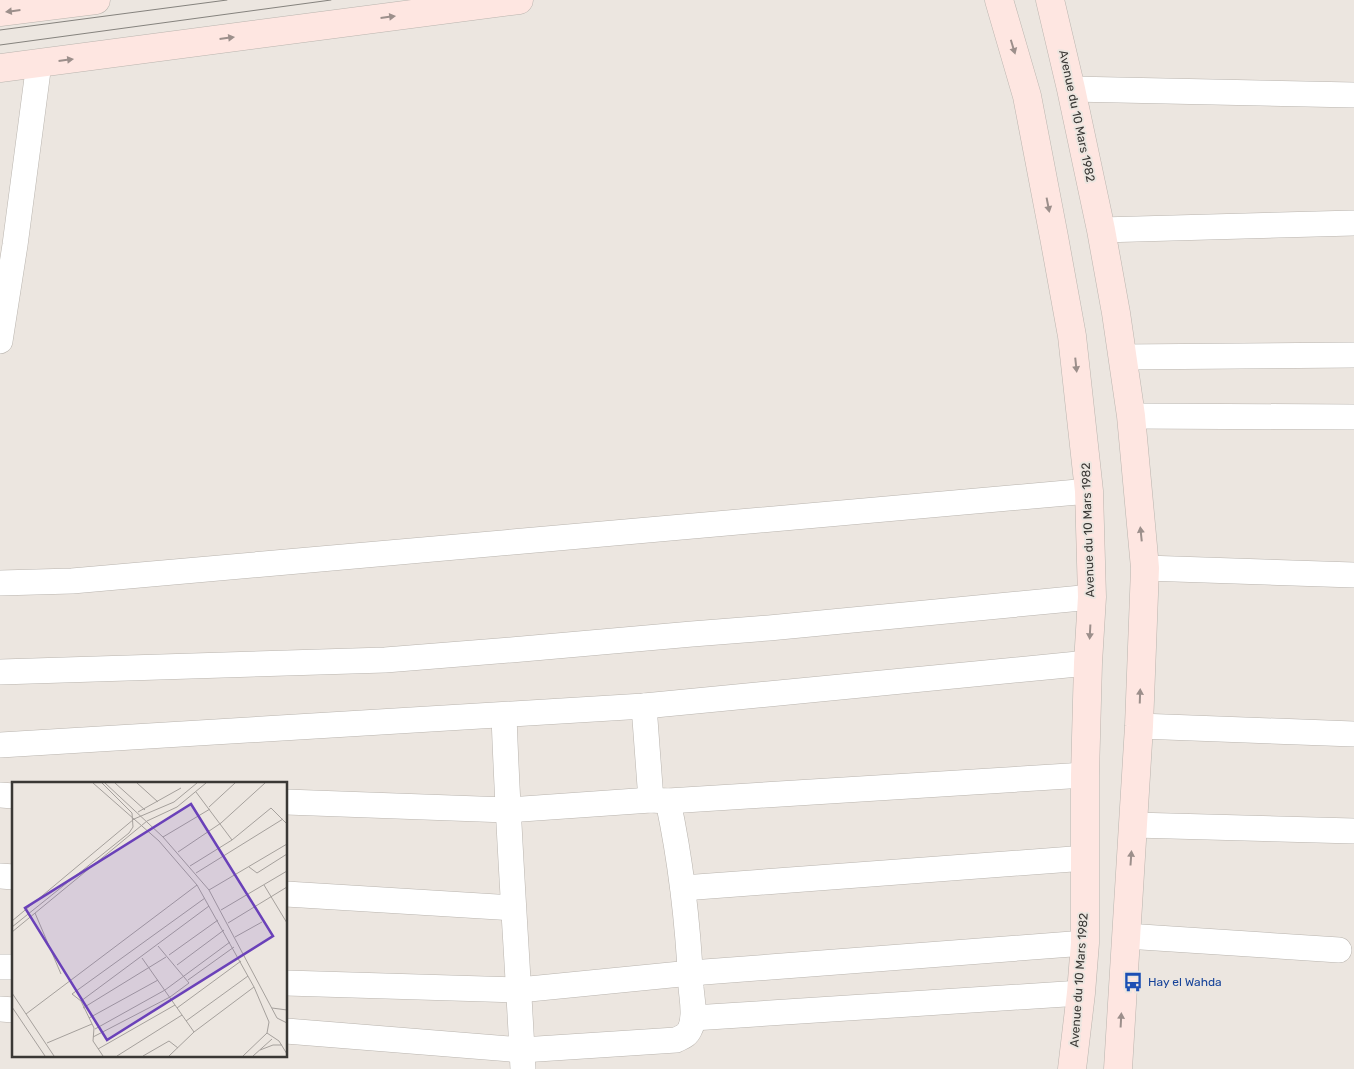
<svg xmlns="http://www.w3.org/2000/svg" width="1354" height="1069" font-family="Rubik,sans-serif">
  <rect width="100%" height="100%" fill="#ece6e0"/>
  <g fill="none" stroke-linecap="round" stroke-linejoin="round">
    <defs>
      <g id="street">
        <path d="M1071,89L1354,95"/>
        <path d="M1101,230L1354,223"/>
        <path d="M0,341L15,245L39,63"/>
        <path d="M1122,357L1354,355"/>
        <path d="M1131,416L1354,417"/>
        <path d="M1145,568L1354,575"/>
        <path d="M0,583L72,581L1089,491"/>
        <path d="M0,672L385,660L511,650L692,634L769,628L1092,597"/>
        <path d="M644,706L651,800L668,801L1085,775"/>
        <path d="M504,715C508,833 517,951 523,1069"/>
        <path d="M1139,726L1354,734"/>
        <path d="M0,745L644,706L1088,663"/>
        <path d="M0,795L14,796"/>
        <path d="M286,802L507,810L651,800"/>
        <path d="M1134,825L1354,831"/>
        <path d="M0,876L14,877"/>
        <path d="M683,888L1086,858"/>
        <path d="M286,894L513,908"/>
        <path d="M1126,936L1339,950"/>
        <path d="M0,967H14"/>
        <path d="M286,983L519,990L691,973L1085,943"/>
        <path d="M0,1009L14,1010"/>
        <path d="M693,1018L1081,993"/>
        <path d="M286,1031L522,1050L676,1040C682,1037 687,1036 690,1029C696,1017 692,1000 691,987C688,924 681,862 668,801"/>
      </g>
      <g id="secondary">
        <path d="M999,0L1027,96L1054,237L1072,336L1089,491L1092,597L1088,663L1085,775V943L1081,993L1072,1069"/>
        <path d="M1050,0L1071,89L1101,230L1116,313L1131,416L1145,568L1139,726L1118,1069"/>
        <path d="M0,12L96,0"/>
        <path d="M0,68L519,0"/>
      </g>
    </defs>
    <!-- street casing -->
    <use href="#street" stroke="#b9b4ae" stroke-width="26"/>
    <!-- secondary casing -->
    <use href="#secondary" stroke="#b9b4ae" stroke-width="29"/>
    <!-- street -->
    <use href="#street" stroke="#fff" stroke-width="25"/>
    <!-- secondary -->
    <use href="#secondary" stroke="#fee6e1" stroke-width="28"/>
    <!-- tram -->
    <g stroke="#85827d" stroke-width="1">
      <path d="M0,30L227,0"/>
      <path d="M0,45L331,0"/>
    </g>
  </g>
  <!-- one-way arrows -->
  <defs><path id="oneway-solid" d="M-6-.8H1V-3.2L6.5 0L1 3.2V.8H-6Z" transform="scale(1.25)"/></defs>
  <g fill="#9c8f8b">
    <use href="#oneway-solid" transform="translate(13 11) rotate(173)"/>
    <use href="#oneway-solid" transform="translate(388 17) rotate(-7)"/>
    <use href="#oneway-solid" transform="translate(227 38) rotate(-7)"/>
    <use href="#oneway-solid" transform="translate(1013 47) rotate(73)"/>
    <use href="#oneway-solid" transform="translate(66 60) rotate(-7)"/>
    <use href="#oneway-solid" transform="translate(1048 205) rotate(79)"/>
    <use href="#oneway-solid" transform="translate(1076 365) rotate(84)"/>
    <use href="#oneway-solid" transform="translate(1141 534) rotate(-96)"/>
    <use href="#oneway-solid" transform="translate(1090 632) rotate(93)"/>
    <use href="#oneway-solid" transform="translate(1140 696) rotate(-88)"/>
    <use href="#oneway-solid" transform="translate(1131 858) rotate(-86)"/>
    <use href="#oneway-solid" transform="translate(1121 1020) rotate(-87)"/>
  </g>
  <!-- icons -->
  <defs>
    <symbol id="bus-bare" viewBox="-9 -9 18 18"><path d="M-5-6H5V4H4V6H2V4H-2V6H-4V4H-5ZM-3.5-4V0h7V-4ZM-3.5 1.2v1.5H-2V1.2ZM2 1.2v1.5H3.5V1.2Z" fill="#1a4fb4" stroke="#ece6e0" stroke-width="2.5" paint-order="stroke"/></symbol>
  </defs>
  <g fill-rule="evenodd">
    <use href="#bus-bare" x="1119" y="968" width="28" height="28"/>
  </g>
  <g text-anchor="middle" stroke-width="4" stroke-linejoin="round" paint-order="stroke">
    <!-- street labels -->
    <g font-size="12" fill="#3a3835" stroke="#ece6e0">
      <text transform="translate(1077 116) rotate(78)" y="4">Avenue du 10 Mars 1982</text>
      <text transform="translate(1088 530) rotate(-92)" y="4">Avenue du 10 Mars 1982</text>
      <text transform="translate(1079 980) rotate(-86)" y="4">Avenue du 10 Mars 1982</text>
    </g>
    <!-- transit labels -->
    <g font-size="12" fill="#164399" stroke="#ece6e0" text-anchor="start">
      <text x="1148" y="986">Hay el Wahda</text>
    </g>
  </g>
  <!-- overview -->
  <g transform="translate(12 782)">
    <rect width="275" height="275" fill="#ece6e0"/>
    <path fill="none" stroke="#a5a09c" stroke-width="1" d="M81,1L147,59L185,103L242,205L257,240L255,251L267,259L275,272M93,1L151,55L197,108L265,236L275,241M103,1L133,28M125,1L146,20M184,10L220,58M197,25L223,1M126,30L169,6M151,55L198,27M166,70L209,41L253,1M178,84L220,58L259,26L275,42M237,85L245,91L275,72M184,91L271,37M252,103L275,141M197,108L275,62M209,128L275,89M23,131L49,192M0,139L122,37L162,20L185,1M216,141L275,105M0,145L117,51L121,45L120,31L90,1M0,150L135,39L165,25L194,1M223,155L250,140M157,173L206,138M130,176L182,250M165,183L212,148M176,198L222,165M0,211L42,274M69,219L197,124M0,225L33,274M71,226L154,175M165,226L229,179M260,226L275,228M14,232L185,103M77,236L146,198M174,239L236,194M83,247L153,208L218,160M81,255L158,215L177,201L146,164M35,261L80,242M86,267L163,223M248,268L261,263H270M91,274L81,259L82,246L69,219L60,212L193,116M105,274L170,233M131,274L157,259L166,266M157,274L182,250L242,205M231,274L255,251M241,274L260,257"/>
    <path fill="#6a41b9" fill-opacity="0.15" stroke="#6a41b9" stroke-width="2.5" d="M179,22L261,154L95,258L13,126Z"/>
    <rect width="275" height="275" fill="none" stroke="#3a3835" stroke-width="2.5"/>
  </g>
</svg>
